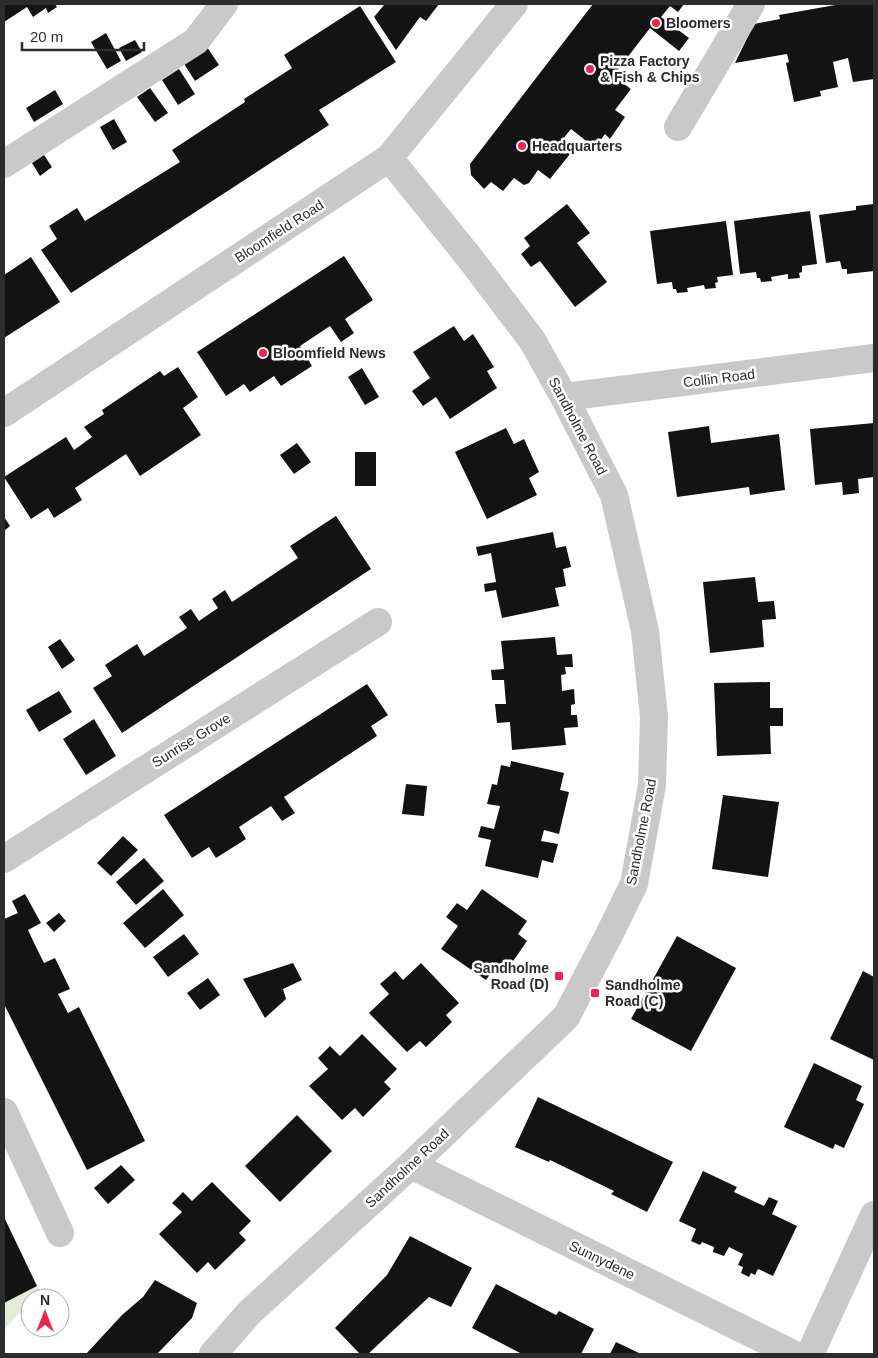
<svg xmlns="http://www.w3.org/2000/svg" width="878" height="1358" font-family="Helvetica,sans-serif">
  <rect width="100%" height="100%" fill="#fff"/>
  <!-- green -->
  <path fill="#e5ebd9" d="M37,1286L39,1291L33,1298H30V1301L4,1330V1303Z"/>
  <!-- building -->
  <g fill="#131313">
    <path d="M4,4H55L57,7L48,13L46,8L33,17L27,7L4,22Z"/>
    <path d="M382,4H439L426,21L420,17L396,50L374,17L384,5Z"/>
    <path d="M593,4H684L678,12L670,6L661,17L689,38L679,51L650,28L613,76L631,89L615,110L625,117L610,139L605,134L595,148L571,129L558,145L570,154L550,179L538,170L529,183L524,185L514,178L503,191L491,182L484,189L471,175L470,164Z"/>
    <path d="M841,4H874V79L853,82L848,58L833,62L838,87L820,91L821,96L794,102L786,63L789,62L787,54L735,63L754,24L780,19L779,15Z"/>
    <path d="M360,6L396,62L319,110L329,125L71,293L41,250L57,239L49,226L77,208L85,221L180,162L172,150L245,102L244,99L292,68L284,55Z"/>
    <path d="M106,33L121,61L107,69L91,42Z"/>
    <path d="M135,40L142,52L126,61L119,48Z"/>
    <path d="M205,44L219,65L195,81L181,59Z"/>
    <path d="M179,69L195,94L178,105L162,80Z"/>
    <path d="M150,88L168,113L155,122L137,97Z"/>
    <path d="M55,90L63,104L34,122L26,108Z"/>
    <path d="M114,119L127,142L113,150L100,127Z"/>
    <path d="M44,155L52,167L40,176L32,163Z"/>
    <path d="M567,204L590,233L577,243L607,282L575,307L540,261L531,267L521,254L530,246L524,238Z"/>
    <path d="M874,204V271L847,274V269H842L840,261L826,263L819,215L856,210V206Z"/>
    <path d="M810,211L817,264L802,266V272L799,273L800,278L788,279V274L771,277L772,281L761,282L760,278H757L756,272L740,274L734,221Z"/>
    <path d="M726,221L733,275L717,277L718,282L715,283L716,288L705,289L704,285L687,288L688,292L677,293L676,289H673L672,282L657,284L650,231Z"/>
    <path d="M344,256L373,300L345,319L354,333L341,342L330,326L300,346L312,366L281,386L274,376L250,392L244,384L226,396L197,352Z"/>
    <path d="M31,257L60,302L4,338V275Z"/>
    <path d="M454,326L464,341L473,334L494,367L487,371L497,388L450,419L436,397L423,406L412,391L430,378L413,352Z"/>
    <path d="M178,367L198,397L183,408L201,435L140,476L126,454L75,488L82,500L54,518L48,508L31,519L4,477L66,437L74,450L92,437L84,427L104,414L102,410L160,371L164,376Z"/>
    <path d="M362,368L379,397L365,405L348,377Z"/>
    <path d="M874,423V477L858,479L859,493L843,495L842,482L815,485L810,429Z"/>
    <path d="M709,426L711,443L779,434L785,490L750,495L749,487L677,497L668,432Z"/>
    <path d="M506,428L514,444L524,439L539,472L529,478L537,495L487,519L455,452Z"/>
    <path d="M297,443L311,462L294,474L280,455Z"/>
    <rect x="355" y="452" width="21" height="34"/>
    <path d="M336,516L371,569L122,733L93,688L112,676L105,665L137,644L144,656L187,628L179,617L191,609L199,621L218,608L212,599L225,590L232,602L298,558L290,546Z"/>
    <path d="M4,517L10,526L4,531Z"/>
    <path d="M553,532L556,548L566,546L571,567L563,569L566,586L555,588L559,606L502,618L496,590L485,592L484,584L496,582L491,553L478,556L476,547Z"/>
    <path d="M755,577L758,602L774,601L776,619L762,620L764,647L710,653L703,582Z"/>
    <path d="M555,637L557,655L572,654L573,667H565L566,674L561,675L562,691L574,689L575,704L571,705V715H577L578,727L564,728L566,745L512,750L510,722L497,723L495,704H506L504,680H492L491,670L504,669L501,641Z"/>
    <path d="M60,639L75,660L62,669L48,647Z"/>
    <path d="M770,682V708H783V726H770L771,754L717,756L714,683Z"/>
    <path d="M367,684L388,715L371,726L377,736L284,797L295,813L282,821L271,806L239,827L246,839L216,858L209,847L192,858L164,815Z"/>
    <path d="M59,691L72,712L39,732L26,710Z"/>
    <path d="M94,719L116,756L86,775L63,739Z"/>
    <path d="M511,761L564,773L560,790L569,792L559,834L544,830L541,841L558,844L553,863L542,860L538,878L485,866L491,840L478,837L481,826L494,829L500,806L487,804L492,784L497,785L501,765L510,767Z"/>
    <path d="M406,784L427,786L424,816L402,814Z"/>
    <path d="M723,795L779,802L768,877L712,869Z"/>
    <path d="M123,836L138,850L111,876L97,863Z"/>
    <path d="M144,858L164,881L136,905L116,882Z"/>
    <path d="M163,889L184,915L145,948L123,923Z"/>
    <path d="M482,889L527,921L518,934L527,941L516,957L506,970L497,964L486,980L441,949L458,926L446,917L457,903L467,910Z"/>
    <path d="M25,894L41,923L28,930L36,947L44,963L55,958L70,989L58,994L68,1013L79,1007L145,1141L87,1170L4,1004V919L18,913L12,901Z"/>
    <path d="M59,913L66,921L54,932L46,923Z"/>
    <path d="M184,934L199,954L168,977L153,957Z"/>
    <path d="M677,936L736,968L691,1051L631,1019Z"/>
    <path d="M293,963L302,980L283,989L286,999L265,1018L243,979Z"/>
    <path d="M421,963L459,1003L446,1015L452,1022L426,1047L420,1041L407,1052L369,1013L389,994L380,984L395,971L403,980Z"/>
    <path d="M863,971L874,977V1060L830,1039Z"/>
    <path d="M208,978L220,995L200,1010L187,993Z"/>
    <path d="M362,1034L397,1069L384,1082L391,1089L363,1117L355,1108L342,1120L309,1086L328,1069L318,1058L330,1046L340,1056Z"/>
    <path d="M814,1063L862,1086L856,1100L864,1104L844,1148L835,1144L833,1149L784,1127Z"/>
    <path d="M538,1097L673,1162L647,1212L611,1194L614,1191L550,1160L549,1162L515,1147Z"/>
    <path d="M297,1115L332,1151L280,1202L245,1166Z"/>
    <path d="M121,1165L135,1180L108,1204L94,1188Z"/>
    <path d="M703,1171L737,1187L734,1192L764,1206L769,1197L778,1201L772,1214L797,1226L773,1276L758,1269L755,1275L751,1273L749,1277L741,1273L743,1267L738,1265L743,1254L729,1247L724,1256L713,1252L714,1247L709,1245L702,1242L700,1245L691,1241L696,1229L679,1221Z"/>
    <path d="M212,1182L251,1221L239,1233L246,1240L215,1270L208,1262L197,1273L159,1234L182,1212L172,1203L183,1192L192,1201Z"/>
    <path d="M4,1217L37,1286L4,1303Z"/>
    <path d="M410,1236L472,1268L451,1307L429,1297L368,1354H360L335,1328L387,1275Z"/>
    <path d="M155,1280L197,1303L192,1318L157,1354H86L122,1315L143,1297Z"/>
    <path d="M496,1284L556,1315L559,1311L594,1329L581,1354H522L472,1328Z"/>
    <path d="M616,1342L641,1354H610Z"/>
  </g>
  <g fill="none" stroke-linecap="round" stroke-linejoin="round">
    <!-- minor -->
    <g stroke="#c9c9c9" stroke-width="28">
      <path d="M678,127L751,4"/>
      <path d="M4,164L196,41L224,4"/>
      <path d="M564,397L874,358"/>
      <path d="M4,413L389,158L514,4"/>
      <path d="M4,859L378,622"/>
      <path d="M4,1112L60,1233"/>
      <path d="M411,1165L793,1354"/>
      <path d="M213,1354L250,1312L411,1165L566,1017L609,935L634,884L652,785L654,717L645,631L614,495L564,397L532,340L469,257L389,158"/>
      <path d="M810,1354L874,1215"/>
    </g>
  </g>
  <!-- markers -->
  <g fill="#ed254e" stroke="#fff" stroke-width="2">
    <circle cx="656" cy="23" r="5"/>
    <circle cx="590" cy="69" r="5"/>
    <circle cx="522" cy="146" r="5"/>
    <circle cx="263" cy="353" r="5"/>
    <rect x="554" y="971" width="10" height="10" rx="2.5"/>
    <rect x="590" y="988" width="10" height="10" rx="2.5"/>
  </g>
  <g text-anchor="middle" stroke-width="5" stroke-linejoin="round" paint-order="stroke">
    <!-- poi labels -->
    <g font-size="14" font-weight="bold" fill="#2c2c2c" stroke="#fff" text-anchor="start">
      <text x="666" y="28">Bloomers</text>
      <text x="600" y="66">Pizza Factory<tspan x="600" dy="16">&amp; Fish &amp; Chips</tspan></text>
      <text x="532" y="151">Headquarters</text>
      <text x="273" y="358">Bloomfield News</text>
      <text x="549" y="973" text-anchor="end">Sandholme<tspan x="549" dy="16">Road (D)</tspan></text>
      <text x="605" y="990">Sandholme<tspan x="605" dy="16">Road (C)</tspan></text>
    </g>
    <!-- street labels -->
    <g font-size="14" fill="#2c2c2c" stroke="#fff">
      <text transform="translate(279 231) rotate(-33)" y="5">Bloomfield Road</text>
      <text transform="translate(719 378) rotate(-7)" y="5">Collin Road</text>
      <text transform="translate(578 426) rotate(62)" y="5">Sandholme Road</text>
      <text transform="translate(191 740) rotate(-32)" y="5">Sunrise Grove</text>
      <text transform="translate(641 832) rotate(-79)" y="5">Sandholme Road</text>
      <text transform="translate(407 1168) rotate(-43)" y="5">Sandholme Road</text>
      <text transform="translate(602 1260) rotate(26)" y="5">Sunnydene</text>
    </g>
  </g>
  <!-- border -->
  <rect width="878" height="1358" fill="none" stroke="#2c2c2c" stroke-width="10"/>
  <!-- north arrow -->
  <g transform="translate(45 1313)"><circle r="24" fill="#ffffff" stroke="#ababab"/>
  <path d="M0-4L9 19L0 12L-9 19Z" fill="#ed254e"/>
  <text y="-8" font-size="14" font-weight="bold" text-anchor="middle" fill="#2c2c2c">N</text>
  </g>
  <!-- scale -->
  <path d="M22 42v8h122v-8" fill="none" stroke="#2c2c2c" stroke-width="2.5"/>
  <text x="30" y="42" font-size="15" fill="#2c2c2c" stroke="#ffffff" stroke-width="4" paint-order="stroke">20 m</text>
</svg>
